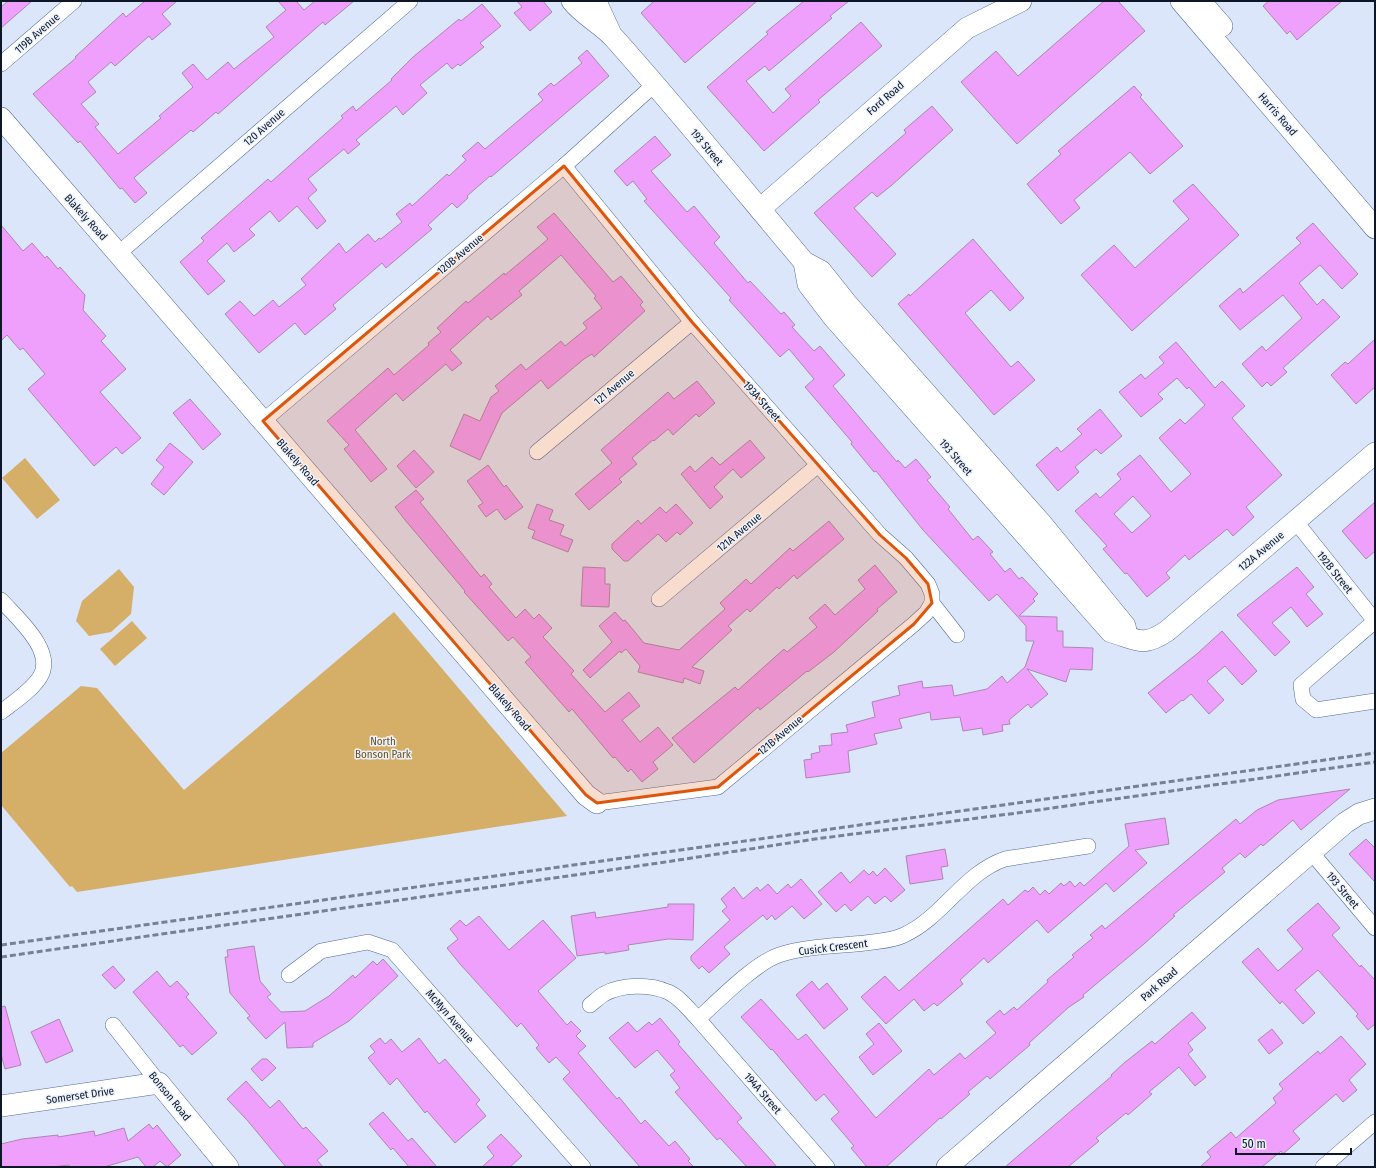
<svg xmlns="http://www.w3.org/2000/svg" width="1376" height="1168" font-family="'Fira Sans Condensed',sans-serif">
  <rect width="100%" height="100%" fill="#dbe6fa"/>
  <!-- green -->
  <g fill="#d5ae68">
    <path d="M25,458L60,500L37,519L2,478Z"/>
    <path d="M119,569L134,587L131,614L111,632L89,636L76,621L82,601Z"/>
    <path d="M394,612L567,816L77,892L72,886L70,887L1,805V753L81,686L97,688L184,790Z"/>
    <path d="M132,621L147,638L115,666L100,649Z"/>
  </g>
  <!-- building -->
  <g fill="#efa0fd" stroke="#ac87b2" fill-rule="evenodd">
    <path d="M8,1H32L1,28V7Z"/>
    <path d="M145,1H177L162,14L171,24L152,40L149,36L115,66L111,62L88,82L96,92L81,104L99,124L95,127L118,154L161,118L159,116L193,87L182,73L193,64L207,80L228,62L234,69L274,37L266,27L286,10L278,1H296L304,10L315,1H354L325,25L323,22L218,114L216,112L193,132L191,130L136,176L134,178L147,193L135,203L122,188L120,189L80,141L78,143L33,94L76,58L75,57L123,13L126,17Z"/>
    <path d="M517,1H543L552,12L530,31L514,13L522,7Z"/>
    <path d="M654,1H757L685,63L641,13Z"/>
    <path d="M804,1H849L830,16L832,18L769,71L765,66L746,81L773,113L791,96L785,89L861,22L882,46L818,100L820,102L764,151L707,87L768,34L766,32Z"/>
    <path d="M1104,1H1118L1145,31L1017,144L961,82L996,51L1018,76Z"/>
    <path d="M1269,1H1342L1297,40L1290,31L1287,34L1263,6Z"/>
    <path d="M482,4L501,26L480,43L484,47L460,66L458,64L452,69L447,63L420,85L427,93L403,115L396,106L356,140L360,144L348,154L344,149L308,179L317,190L308,198L326,221L317,229L297,206L279,222L270,211L249,229L255,235L234,252L227,243L207,261L225,281L208,295L180,262L204,241L201,238L268,179L271,182L343,118L341,116L353,106L356,111L392,80L391,79L413,57L459,19L461,21Z"/>
    <path d="M587,50L609,76L491,177L490,176L467,196L468,198L457,208L452,203L428,225L432,229L386,268L382,263L333,305L336,309L305,335L295,323L259,353L225,314L240,301L254,316L273,300L279,307L306,285L301,279L339,243L346,253L368,234L375,242L379,238L381,239L402,222L396,214L410,203L412,206L447,174L449,176L466,160L462,156L478,142L485,149L525,115L543,100L538,94L551,83L554,86L582,63L578,58Z"/>
    <path d="M1134,86L1142,95L1140,97L1183,146L1150,174L1130,152L1074,200L1080,208L1061,224L1027,184L1061,154L1058,151Z"/>
    <path d="M932,106L953,130L892,185L877,197L872,192L854,208L896,254L872,277L814,213L906,133L904,130Z"/>
    <path d="M655,136L671,155L651,171L687,212L694,206L720,237L714,243L748,283L750,281L781,314L784,312L795,325L792,327L814,351L820,346L845,375L833,386L897,462L898,460L905,468L916,459L931,477L927,480L950,507L948,509L973,540L978,536L993,552L990,554L1005,572L1010,568L1019,579L1022,577L1038,594L1033,599L1035,601L1019,616L1057,617V631H1063V647L1093,648L1092,670L1070,669L1066,682L1027,669L1048,694L1031,708L1028,704L1009,720L1010,724L1002,725L1003,731L983,735L982,728L963,731L960,717L931,720L930,712L899,719L902,728L874,734L877,744L848,751L850,772L806,778L804,760L812,759L811,754L820,752L819,746L832,745L831,734L848,732L846,725L875,717L872,702L900,695L898,686L922,681L923,688L952,685L954,696L987,689L1002,676L1007,683L1025,667L1034,641H1026V626L997,594L989,601L923,530L876,471L874,472L851,444L852,442L805,387L814,379L789,349L780,357L729,300L731,298L644,201L647,199L633,181L627,186L614,171Z"/>
    <path d="M1193,184L1239,235L1132,331L1081,275L1114,245L1135,268L1189,219L1173,201Z"/>
    <path d="M554,213L613,282L621,276L643,302L640,305L645,311L594,357L592,354L584,359L548,389L541,380L502,413L480,460L450,446L464,414L480,421L491,397L499,391L495,386L521,364L526,370L561,341L565,346L587,328L583,323L602,308L594,298L596,296L561,255L519,291L522,295L491,320L488,316L450,350L462,363L452,371L446,364L403,401L396,393L355,430L387,469L371,482L344,449L349,445L327,421L388,368L394,375L429,345L428,343L441,332L437,328L466,301L468,303L504,273L505,275L548,239L537,227Z"/>
    <path d="M1313,223L1358,274L1342,289L1320,265L1299,283L1317,305L1323,299L1340,317L1283,368L1287,372L1271,386L1267,382L1262,387L1242,364L1262,346L1266,351L1302,318L1283,295L1240,330L1219,306L1240,288L1243,293L1301,243L1296,238Z"/>
    <path d="M1,225L23,251L32,243L45,258L47,256L58,269L60,267L85,295L83,310L106,336L101,341L126,369L100,392L141,438L122,454L116,447L94,466L28,389L45,374L23,348L20,350L7,335L1,341Z"/>
    <path d="M973,239L1024,298L1010,311L991,290L965,313L1011,367L1018,361L1035,380L994,415L898,304L909,294L910,296Z"/>
    <path d="M1375,339V387L1356,404L1331,375L1345,362L1348,364Z"/>
    <path d="M1176,342L1215,388L1222,381L1245,406L1232,418L1282,475L1246,507L1254,517L1233,536L1227,529L1189,560L1185,555L1166,573L1170,578L1147,597L1127,573L1125,574L1103,549L1107,546L1075,511L1096,493L1100,498L1121,479L1117,474L1140,455L1171,492L1191,474L1159,438L1180,419L1185,424L1205,405L1189,387L1187,389L1177,378L1158,394L1163,399L1141,417L1119,392L1141,374L1145,379L1164,363L1159,357ZM1133,496L1151,516L1132,533L1114,514Z"/>
    <path d="M697,381L715,403L699,417L696,414L673,435L668,429L654,441L653,440L632,458L637,464L619,479L622,482L589,510L575,494L612,463L601,450L668,392L674,399Z"/>
    <path d="M190,399L221,434L203,450L173,413Z"/>
    <path d="M1100,409L1122,436L1101,454L1096,449L1075,467L1079,472L1058,491L1036,465L1057,447L1061,452L1082,434L1077,429Z"/>
    <path d="M750,440L765,458L741,478L733,469L714,487L723,497L710,509L681,474L690,466L695,472L712,457L720,465Z"/>
    <path d="M170,443L193,462L164,495L151,484L164,467L156,460Z"/>
    <path d="M414,450L434,472L416,488L397,466Z"/>
    <path d="M488,465L504,487L506,485L523,507L505,520L497,509L486,517L478,506L483,503L467,481Z"/>
    <path d="M416,490L424,499L420,502L481,577L484,574L492,584L489,587L516,618L525,609L534,619L539,614L552,628L543,637L574,671L571,674L605,712L629,692L640,706L622,720L640,742L658,727L673,745L653,762L658,769L642,782L631,769L628,772L615,757L613,758L572,709L569,712L525,662L531,657L513,637L508,641L464,592L465,591L405,520L395,507Z"/>
    <path d="M1375,502V551L1366,559L1342,531Z"/>
    <path d="M537,504L553,510L549,520L564,525L560,535L573,540L568,552L532,538L535,531L528,528Z"/>
    <path d="M676,504L693,523L680,535L677,532L666,542L658,534L628,561H624L612,549V544L638,520L641,524L660,507L666,513Z"/>
    <path d="M829,521L844,539L797,579L794,575L779,589L777,587L750,612L747,609L728,626L732,630L692,667L704,671L700,684L684,678L683,683L638,672L640,666L626,649L621,653L620,651L590,678L583,670L612,642L599,626L615,612L623,621L625,620L644,643L679,650L725,609L720,603L746,579L751,584L790,548L793,551Z"/>
    <path d="M875,565L897,592L877,609L878,611L834,652L808,672L807,671L760,710L758,707L694,763L672,738L735,687L738,690L784,649L787,652L817,627L809,618L825,604L835,615L865,589L858,580Z"/>
    <path d="M583,567L605,568V584H610L609,607L581,606Z"/>
    <path d="M1297,567L1314,587L1306,594L1323,614L1307,627L1291,607L1272,623L1290,642L1275,656L1237,615Z"/>
    <path d="M1222,631L1257,671L1242,685L1225,666L1207,681L1224,700L1209,714L1191,694L1183,701L1182,700L1166,713L1148,693L1198,653Z"/>
    <path d="M1350,789L1301,830L1293,820L1263,846L1261,844L1245,858L1240,853L1222,868L1225,872L1173,915L1175,916L1144,944L1083,995L1084,997L1069,1007L1029,1043L1030,1045L1017,1056L990,1079L987,1076L968,1092L970,1094L941,1119L940,1118L886,1167H867L851,1148L854,1146L831,1119L839,1112L824,1094L816,1101L772,1049L771,1050L741,1017L761,999L798,1040L806,1034L876,1118L929,1069L934,1075L960,1053L965,1059L996,1033L986,1022L1000,1010L1004,1015L1014,1007L1017,1010L1048,982L1047,980L1074,957L1072,955L1093,938L1090,935L1102,925L1105,929L1236,819L1240,824L1257,810L1278,800Z"/>
    <path d="M1165,818L1169,844L1135,850L1147,863L1114,892L1106,883L1048,933L1037,920L988,963L984,958L960,980L963,984L937,1006L934,1003L924,1011L914,999L886,1024L861,997L885,976L899,991L1003,899L1008,905L1025,890L1028,892L1033,887L1040,895L1045,890L1049,894L1061,883L1064,886L1070,881L1075,887L1080,882L1084,886L1129,846L1125,824Z"/>
    <path d="M1366,839L1375,848V882L1349,854Z"/>
    <path d="M945,849L948,866L941,867L943,879L910,884L906,856Z"/>
    <path d="M885,868L905,890L891,902L885,896L875,904L868,896L851,911L845,904L836,912L818,892L841,872L850,883L864,870L869,875L873,871L877,876Z"/>
    <path d="M801,879L822,904L804,919L792,906L775,920L772,915L767,920L763,915L724,947L730,954L709,973L702,966L699,969L691,960V956L730,920L722,911L727,907L721,899L734,887L743,899L757,887L760,891L768,884L777,894L788,884L791,888Z"/>
    <path d="M1318,903L1340,928L1332,935L1360,967L1361,965L1375,980V1024L1368,1030L1356,1016L1358,1014L1318,970L1295,990L1315,1013L1303,1024L1282,1001L1280,1004L1242,962L1258,948L1278,971L1303,949L1287,930Z"/>
    <path d="M668,904H694L693,940L668,939L628,945L629,950L605,954V952L577,956L571,916L595,912L596,918L668,907Z"/>
    <path d="M479,916L509,950L543,920L576,958L538,991L567,1025L571,1021L581,1031L576,1036L586,1046L578,1053L617,1099L619,1097L641,1124L645,1120L669,1146L675,1141L690,1159L688,1161L694,1167H640L563,1079L570,1072L556,1057L549,1063L536,1048L539,1045L521,1023L517,1027L460,964L447,948L458,939L450,929L460,920L466,926Z"/>
    <path d="M254,946L260,981L271,994L267,997L281,1012L305,1011L329,996L353,975L355,978L373,961L377,965L383,959L398,976L349,1021L313,1043V1047L287,1048L285,1022L266,1039L247,1018L250,1016L230,993L225,957H228L227,950Z"/>
    <path d="M113,966L125,980L115,989L102,975Z"/>
    <path d="M157,971L170,987L177,981L189,994L186,997L217,1033L192,1055L183,1045L180,1047L133,992Z"/>
    <path d="M812,981L819,990L827,983L848,1009L824,1029L796,995Z"/>
    <path d="M5,1006L21,1065L5,1069L1,1054V1007Z"/>
    <path d="M1192,1012L1206,1028L1188,1043L1193,1050L1188,1054L1206,1077L1195,1086L1179,1067L1149,1092L1152,1094L1128,1115L1126,1113L1096,1138L1099,1141L1068,1167H1005L1112,1076L1111,1075L1124,1063L1152,1041L1155,1044Z"/>
    <path d="M660,1018L680,1042L678,1044L742,1118L737,1122L777,1167H747L720,1138L717,1140L675,1092L680,1088L670,1075L675,1071L657,1050L635,1068L609,1038L628,1022L637,1032L649,1022L652,1025Z"/>
    <path d="M59,1019L73,1051L46,1063L31,1032Z"/>
    <path d="M879,1023L902,1051L873,1075L859,1057L874,1044L866,1034Z"/>
    <path d="M1272,1029L1283,1043L1269,1054L1258,1040Z"/>
    <path d="M1341,1036L1366,1064L1349,1080L1357,1090L1343,1102L1336,1094L1293,1131L1300,1139L1283,1154L1281,1151L1262,1167H1200L1211,1157L1207,1152L1231,1132L1236,1138L1276,1103L1273,1098L1283,1089L1279,1084L1318,1051L1320,1054Z"/>
    <path d="M380,1038L385,1044L391,1039L402,1052L419,1038L439,1064L445,1059L480,1100L476,1104L486,1116L455,1143L427,1111L425,1113L397,1078L390,1085L368,1058L375,1052L370,1046Z"/>
    <path d="M262,1059H267L276,1068L262,1081L251,1069Z"/>
    <path d="M246,1081L270,1108L279,1100L303,1129L306,1127L328,1151L317,1160L323,1167H286L247,1120L227,1099Z"/>
    <path d="M383,1112L408,1141L412,1138L437,1167H409L393,1148L391,1150L369,1124Z"/>
    <path d="M149,1124L153,1129L157,1125L181,1155L167,1167L160,1161L153,1167H146L138,1157L104,1167H70L69,1165L52,1167H1V1144L22,1139L58,1135V1137L94,1131L95,1136L124,1128L128,1141Z"/>
    <path d="M501,1134L522,1156L510,1167H482L494,1156L487,1147Z"/>
  </g>
  <g fill="none" stroke-linecap="round" stroke-linejoin="round">
    <defs>
      <g id="street">
        <path d="M1,64L74,1"/>
        <path d="M564,166L692,322L880,535L906,558L928,584L932,594V603L957,635"/>
        <path d="M119,253L410,1"/>
        <path d="M263,421L564,166L655,84"/>
        <path d="M537,452L692,322"/>
        <path d="M1296,522L1375,621"/>
        <path d="M659,599L818,465"/>
        <path d="M1,600C17,618 56,651 40,677C31,691 14,702 1,712"/>
        <path d="M1375,621L1301,685L1303,699L1316,710L1375,701"/>
        <path d="M597,803L718,787L914,624L926,613L932,603"/>
        <path d="M1311,852L1375,928"/>
        <path d="M289,975L321,951L368,942L392,950L583,1167"/>
        <path d="M590,1005C594,1002 599,997 604,994C622,984 650,984 668,992C680,997 689,1010 698,1019C718,1001 755,963 779,955C806,946 837,946 865,943C878,941 892,941 904,935C943,917 964,873 1005,859L1088,846"/>
        <path d="M698,1019L827,1167"/>
        <path d="M113,1025L159,1083"/>
        <path d="M1323,1167L1375,1122"/>
      </g>
      <g id="secondary">
        <path d="M572,1C585,17 602,24 615,39C680,112 741,187 804,262L821,271L848,305L1041,523L1125,626L1127,636"/>
        <path d="M593,1L598,6L610,32"/>
        <path d="M1181,1L1375,228"/>
        <path d="M1200,1L1222,26"/>
        <path d="M1,118L586,795L597,803"/>
        <path d="M760,209L967,28L1021,1"/>
        <path d="M804,262L808,284L834,318L1111,632C1137,639 1142,648 1167,631L1375,453"/>
        <path d="M1,1106L159,1083L228,1167"/>
        <path d="M947,1167L1345,823L1359,814L1375,809"/>
      </g>
    </defs>
    <!-- street casing -->
    <use href="#street" stroke="#536b96" stroke-width="16"/>
    <!-- secondary casing -->
    <use href="#secondary" stroke="#536b96" stroke-width="22"/>
    <!-- street -->
    <use href="#street" stroke="#fff" stroke-width="15"/>
    <!-- secondary -->
    <use href="#secondary" stroke="#fff" stroke-width="21"/>
    <!-- rail -->
    <g stroke="#768193" stroke-width="3" stroke-dasharray="6 3" stroke-linecap="butt">
      <path d="M1,945L1375,753"/>
      <path d="M1,957L659,863L815,839L1017,813L1375,762"/>
    </g>
  </g>
  <!-- marked area -->
  <path fill="#dd560d" fill-opacity="0.2" stroke="#dd560d" stroke-width="3" stroke-linejoin="round" d="M564,166L692,322L880,535L906,558L928,584L932,603L914,624L718,787L597,803L586,795L263,421Z"/>
  <g text-anchor="middle" stroke-width="3" stroke-linejoin="round" paint-order="stroke">
    <!-- street labels -->
    <g font-size="11" fill="#0d1728" stroke="#edf3fd">
      <text transform="translate(37 33) rotate(-41)" y="4">119B Avenue</text>
      <text transform="translate(885 98) rotate(-41)" y="4">Ford Road</text>
      <text transform="translate(1278 114) rotate(49)" y="4">Harris Road</text>
      <text transform="translate(264 127) rotate(-41)" y="4">120 Avenue</text>
      <text transform="translate(707 147) rotate(50)" y="4">193 Street</text>
      <text transform="translate(86 217) rotate(48)" y="4">Blakely Road</text>
      <text transform="translate(460 254) rotate(-40)" y="4">120B Avenue</text>
      <text transform="translate(614 387) rotate(-40)" y="4">121 Avenue</text>
      <text transform="translate(762 401) rotate(48)" y="4">193A Street</text>
      <text transform="translate(956 457) rotate(49)" y="4">193 Street</text>
      <text transform="translate(298 462) rotate(49)" y="4">Blakely Road</text>
      <text transform="translate(739 532) rotate(-40)" y="4">121A Avenue</text>
      <text transform="translate(1261 551) rotate(-40)" y="4">122A Avenue</text>
      <text transform="translate(1335 572) rotate(51)" y="4">192B Street</text>
      <text transform="translate(510 707) rotate(49)" y="4">Blakely Road</text>
      <text transform="translate(780 735) rotate(-40)" y="4">121B Avenue</text>
      <text transform="translate(1343 890) rotate(50)" y="4">193 Street</text>
      <text transform="translate(833 947) rotate(-7)" y="4">Cusick Crescent</text>
      <text transform="translate(1159 984) rotate(-41)" y="4">Park Road</text>
      <text transform="translate(450 1016) rotate(49)" y="4">McMyn Avenue</text>
      <text transform="translate(763 1093) rotate(49)" y="4">194A Street</text>
      <text transform="translate(80 1095) rotate(-8)" y="4">Somerset Drive</text>
      <text transform="translate(170 1096) rotate(51)" y="4">Bonson Road</text>
    </g>
    <!-- park labels -->
    <g font-size="11" fill="#695020" stroke="#edf3fd">
      <text x="383" y="745">North<tspan x="383" dy="13">Bonson Park</tspan></text>
    </g>
  </g>
  <!-- border -->
  <rect width="1376" height="1168" fill="none" stroke="#0d1728" stroke-width="4"/>
  <!-- scale -->
  <path d="M1236 1148v6h115v-6" fill="none" stroke="#0d1728" stroke-width="2"/>
  <text x="1242" y="1148" font-size="12" fill="#0d1728" stroke="#edf3fd" stroke-width="3" paint-order="stroke">50 m</text>
</svg>
